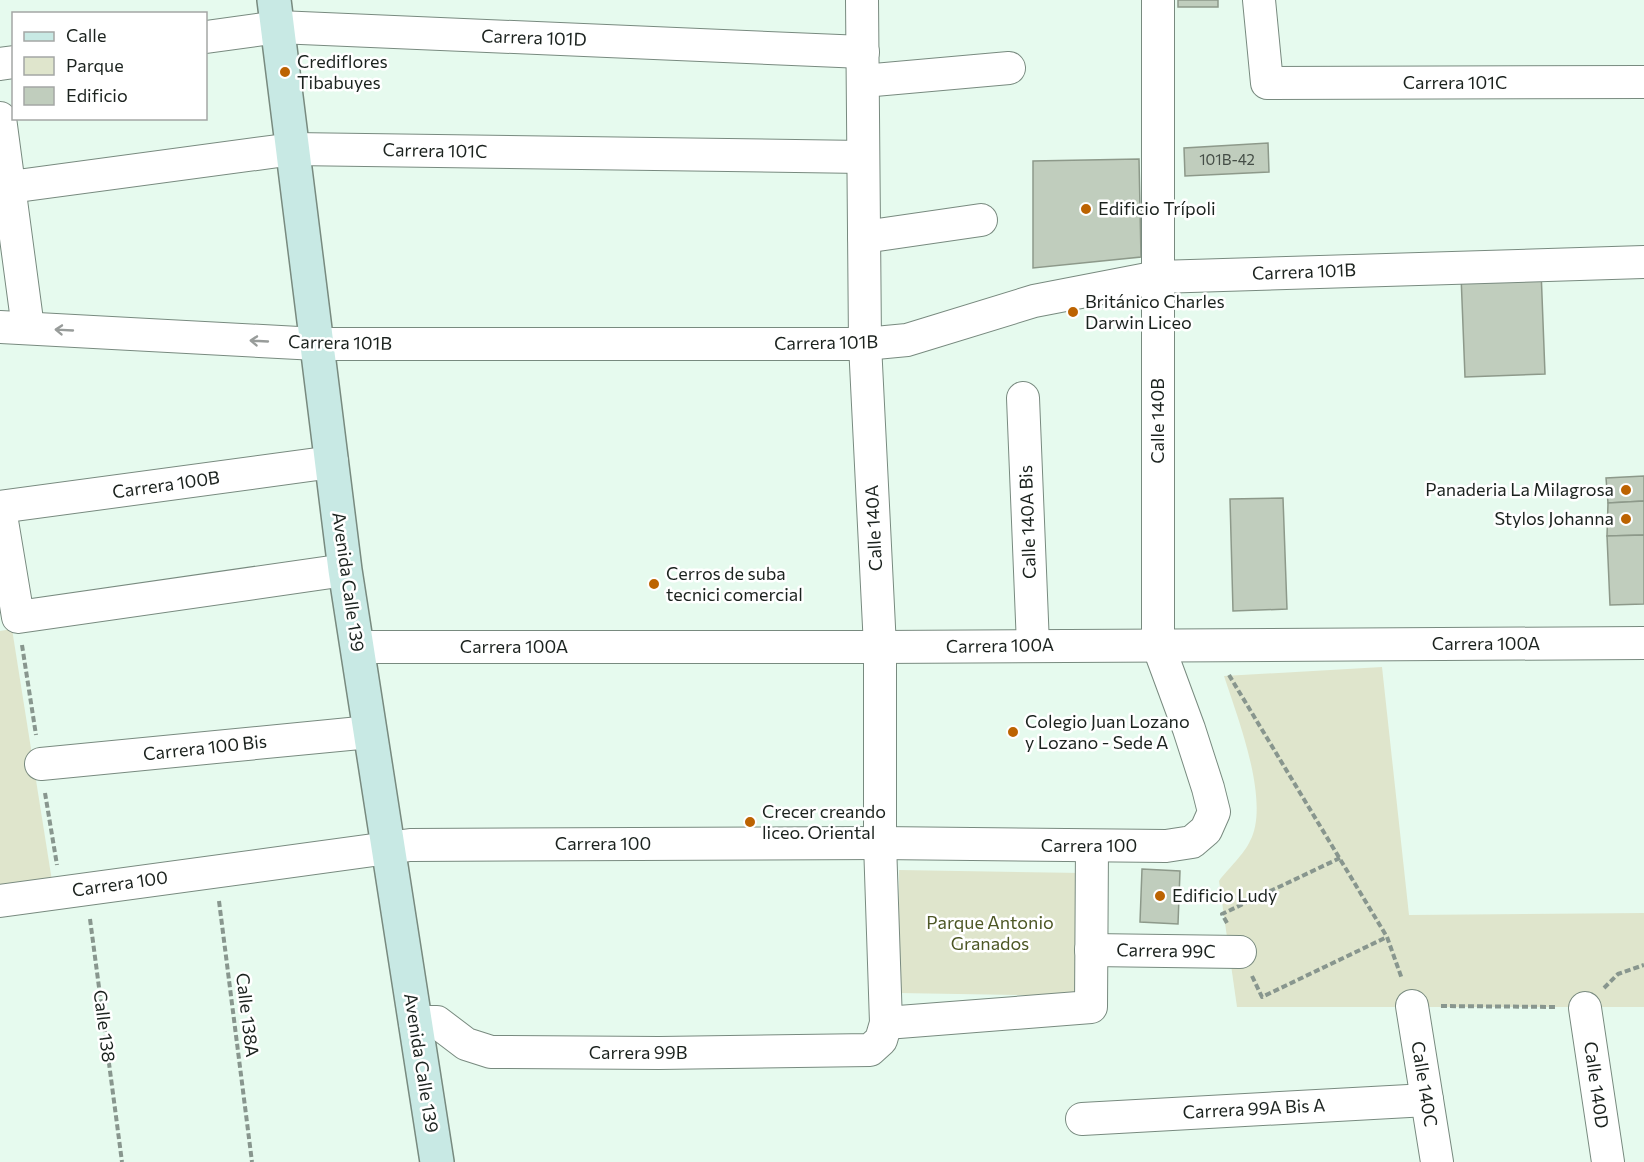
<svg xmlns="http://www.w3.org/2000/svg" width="1644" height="1162" font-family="Commissioner,sans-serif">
  <rect width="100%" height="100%" fill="#e6faee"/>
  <!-- green -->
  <g fill="#dfe5cc">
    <path d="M12,629L52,881L0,887V631Z"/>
    <path d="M1382,667L1409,915L1644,913V1007H1237L1219,881C1227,870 1245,853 1250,841C1271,802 1237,716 1224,676Z"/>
    <path d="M899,870L1083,873L1081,996L898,993Z"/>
  </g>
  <!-- building -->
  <g fill="#c0cdbd" stroke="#8d998a" stroke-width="1.5">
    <rect x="1178" y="0" width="40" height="7"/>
    <path d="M1268,143L1269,172L1185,176L1184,148Z"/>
    <path d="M1139,159L1141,257L1033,268V161Z"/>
    <path d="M1541,270L1545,374L1465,377L1461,275Z"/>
    <path d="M1644,476V501L1608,503L1606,478Z"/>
    <path d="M1283,498L1287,609L1233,611L1230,499Z"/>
    <path d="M1644,501V535L1607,536L1608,503Z"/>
    <path d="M1644,535V604L1610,605L1607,536Z"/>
    <path d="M1142,869L1180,871L1178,924L1140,922Z"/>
  </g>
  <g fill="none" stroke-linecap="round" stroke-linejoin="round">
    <defs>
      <g id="street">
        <path d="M1259,0L1267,83L1644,82"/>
        <path d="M206,37L278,27L863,52"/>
        <path d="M0,64L14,62"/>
        <path d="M863,81L1009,68"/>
        <path d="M0,118L28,328"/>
        <path d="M10,187L293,149L863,157"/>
        <path d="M864,237L981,220"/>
        <path d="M0,327L317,344H865L907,340L1034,301L1158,277L1644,262"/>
        <path d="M1023,398L1033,645"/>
        <path d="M0,507L332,462"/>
        <path d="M0,509L18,617L345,570"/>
        <path d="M357,647H880L1644,643"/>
        <path d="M41,764L370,732"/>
        <path d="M0,901L410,845L880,843L1166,846L1192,842L1206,830L1214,812L1208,788L1189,729L1158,645V0"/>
        <path d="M1091,950L1240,952"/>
        <path d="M1412,1006L1437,1162"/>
        <path d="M1585,1008L1608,1162"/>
        <path d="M415,1022H437L466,1044L491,1052L659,1053L870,1050L881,1040L886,1023L880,843V647L865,344L862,0"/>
        <path d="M886,1023L1091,1007L1092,846"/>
        <path d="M1082,1119L1427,1100"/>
      </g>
      <path id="secondary" d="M274,0L345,570L437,1162"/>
    </defs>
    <!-- street casing -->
    <use href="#street" stroke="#788a7f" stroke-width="34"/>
    <!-- secondary casing -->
    <use href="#secondary" stroke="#788a7f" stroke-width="36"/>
    <!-- path -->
    <g stroke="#88968e" stroke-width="4" stroke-dasharray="6 3" stroke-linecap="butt">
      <path d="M22,645L36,735"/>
      <path d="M1229,675L1387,937L1402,979"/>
      <path d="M45,793L57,865"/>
      <path d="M219,901L252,1162"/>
      <path d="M90,919L122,1162"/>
      <path d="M1227,923L1222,914L1340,858"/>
      <path d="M1252,976L1262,997L1387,937"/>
      <path d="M1604,988L1618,974L1644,965"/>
      <path d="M1441,1006L1557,1007"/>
    </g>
    <!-- street -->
    <use href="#street" stroke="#fff" stroke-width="32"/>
    <!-- secondary -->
    <use href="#secondary" stroke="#c8e9e4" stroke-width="33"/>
  </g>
  <!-- one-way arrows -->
  <defs><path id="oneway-shaft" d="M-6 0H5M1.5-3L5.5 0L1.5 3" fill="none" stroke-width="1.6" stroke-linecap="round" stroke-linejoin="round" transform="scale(1.5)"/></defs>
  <g stroke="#989c9a">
    <use href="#oneway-shaft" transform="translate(64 330) rotate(-177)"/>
    <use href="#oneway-shaft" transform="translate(259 341) rotate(-177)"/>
  </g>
  <!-- markers -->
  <g fill="#bc6301" stroke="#fff" stroke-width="2">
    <circle cx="285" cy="72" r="6"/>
    <circle cx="1086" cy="209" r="6"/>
    <circle cx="1073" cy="312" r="6"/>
    <circle cx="1626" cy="490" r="6"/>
    <circle cx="1626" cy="519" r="6"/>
    <circle cx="654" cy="584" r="6"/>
    <circle cx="1013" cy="732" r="6"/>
    <circle cx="750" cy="822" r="6"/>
    <circle cx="1160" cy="896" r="6"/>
  </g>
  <g text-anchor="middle" stroke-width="5" stroke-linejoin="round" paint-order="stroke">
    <!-- number labels -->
    <g font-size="15" fill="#444d46">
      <text x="1227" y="165">101B-42</text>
    </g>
    <!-- street labels -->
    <g font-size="18" fill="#1b221e" stroke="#fff">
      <text transform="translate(534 38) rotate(2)" y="6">Carrera 101D</text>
      <text x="1455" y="89">Carrera 101C</text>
      <text transform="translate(435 151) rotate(1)" y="6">Carrera 101C</text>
      <text transform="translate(1304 272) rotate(-2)" y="6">Carrera 101B</text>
      <text transform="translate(340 343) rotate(1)" y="6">Carrera 101B</text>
      <text transform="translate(826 343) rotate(-1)" y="6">Carrera 101B</text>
      <text transform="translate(1158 421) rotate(-90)" y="6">Calle 140B</text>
      <text transform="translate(166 485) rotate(-8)" y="6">Carrera 100B</text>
      <text transform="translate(1028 522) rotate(-92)" y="6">Calle 140A Bis</text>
      <text transform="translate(874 528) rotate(-93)" y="6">Calle 140A</text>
      <text transform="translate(348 582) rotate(82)" y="6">Avenida Calle 139</text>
      <text x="1486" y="650">Carrera 100A</text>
      <text transform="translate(1000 646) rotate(-1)" y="6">Carrera 100A</text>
      <text x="514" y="653">Carrera 100A</text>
      <text transform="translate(205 748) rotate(-6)" y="6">Carrera 100 Bis</text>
      <text x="603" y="850">Carrera 100</text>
      <text x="1089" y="852">Carrera 100</text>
      <text transform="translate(120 884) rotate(-8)" y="6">Carrera 100</text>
      <text transform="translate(1166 951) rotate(1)" y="6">Carrera 99C</text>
      <text transform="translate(247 1015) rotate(83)" y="6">Calle 138A</text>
      <text transform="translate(104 1026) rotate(83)" y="6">Calle 138</text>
      <text x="638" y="1059">Carrera 99B</text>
      <text transform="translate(421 1063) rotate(81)" y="6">Avenida Calle 139</text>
      <text transform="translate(1424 1084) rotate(81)" y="6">Calle 140C</text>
      <text transform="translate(1596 1085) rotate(82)" y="6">Calle 140D</text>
      <text transform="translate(1254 1109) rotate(-3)" y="6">Carrera 99A Bis A</text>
    </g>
    <!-- poi labels -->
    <g font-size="18" fill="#1b221e" stroke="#fff" text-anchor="start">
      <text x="297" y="68">Crediflores<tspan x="297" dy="21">Tibabuyes</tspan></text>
      <text x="1098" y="215">Edificio Trípoli</text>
      <text x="1085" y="308">Británico Charles<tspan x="1085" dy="21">Darwin Liceo</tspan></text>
      <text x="1614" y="496" text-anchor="end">Panaderia La Milagrosa</text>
      <text x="1614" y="525" text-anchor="end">Stylos Johanna</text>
      <text x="666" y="580">Cerros de suba<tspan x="666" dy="21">tecnici comercial</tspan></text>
      <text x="1025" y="728">Colegio Juan Lozano<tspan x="1025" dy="21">y Lozano - Sede A</tspan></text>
      <text x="762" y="818">Crecer creando<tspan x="762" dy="21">liceo. Oriental</tspan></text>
      <text x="1172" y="902">Edificio Ludy</text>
    </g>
    <!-- park labels -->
    <g font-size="18" fill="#4d5725" stroke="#fff">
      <text x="990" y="929">Parque Antonio<tspan x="990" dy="21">Granados</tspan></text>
    </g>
  </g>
  <!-- legend -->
  <rect x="12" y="12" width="195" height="108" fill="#ffffff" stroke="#a4a7a5" stroke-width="1.5"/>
  <rect x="24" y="32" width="30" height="9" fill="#c8e9e4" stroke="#a4a7a5" stroke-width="1.5"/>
  <text x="66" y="42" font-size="18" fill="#1b221e">Calle</text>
  <rect x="24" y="57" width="30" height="18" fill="#dfe5cc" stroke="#a4a7a5" stroke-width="1.5"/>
  <text x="66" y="72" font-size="18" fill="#1b221e">Parque</text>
  <rect x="24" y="87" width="30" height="18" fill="#c0cdbd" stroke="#a4a7a5" stroke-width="1.5"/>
  <text x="66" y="102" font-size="18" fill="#1b221e">Edificio</text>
</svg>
